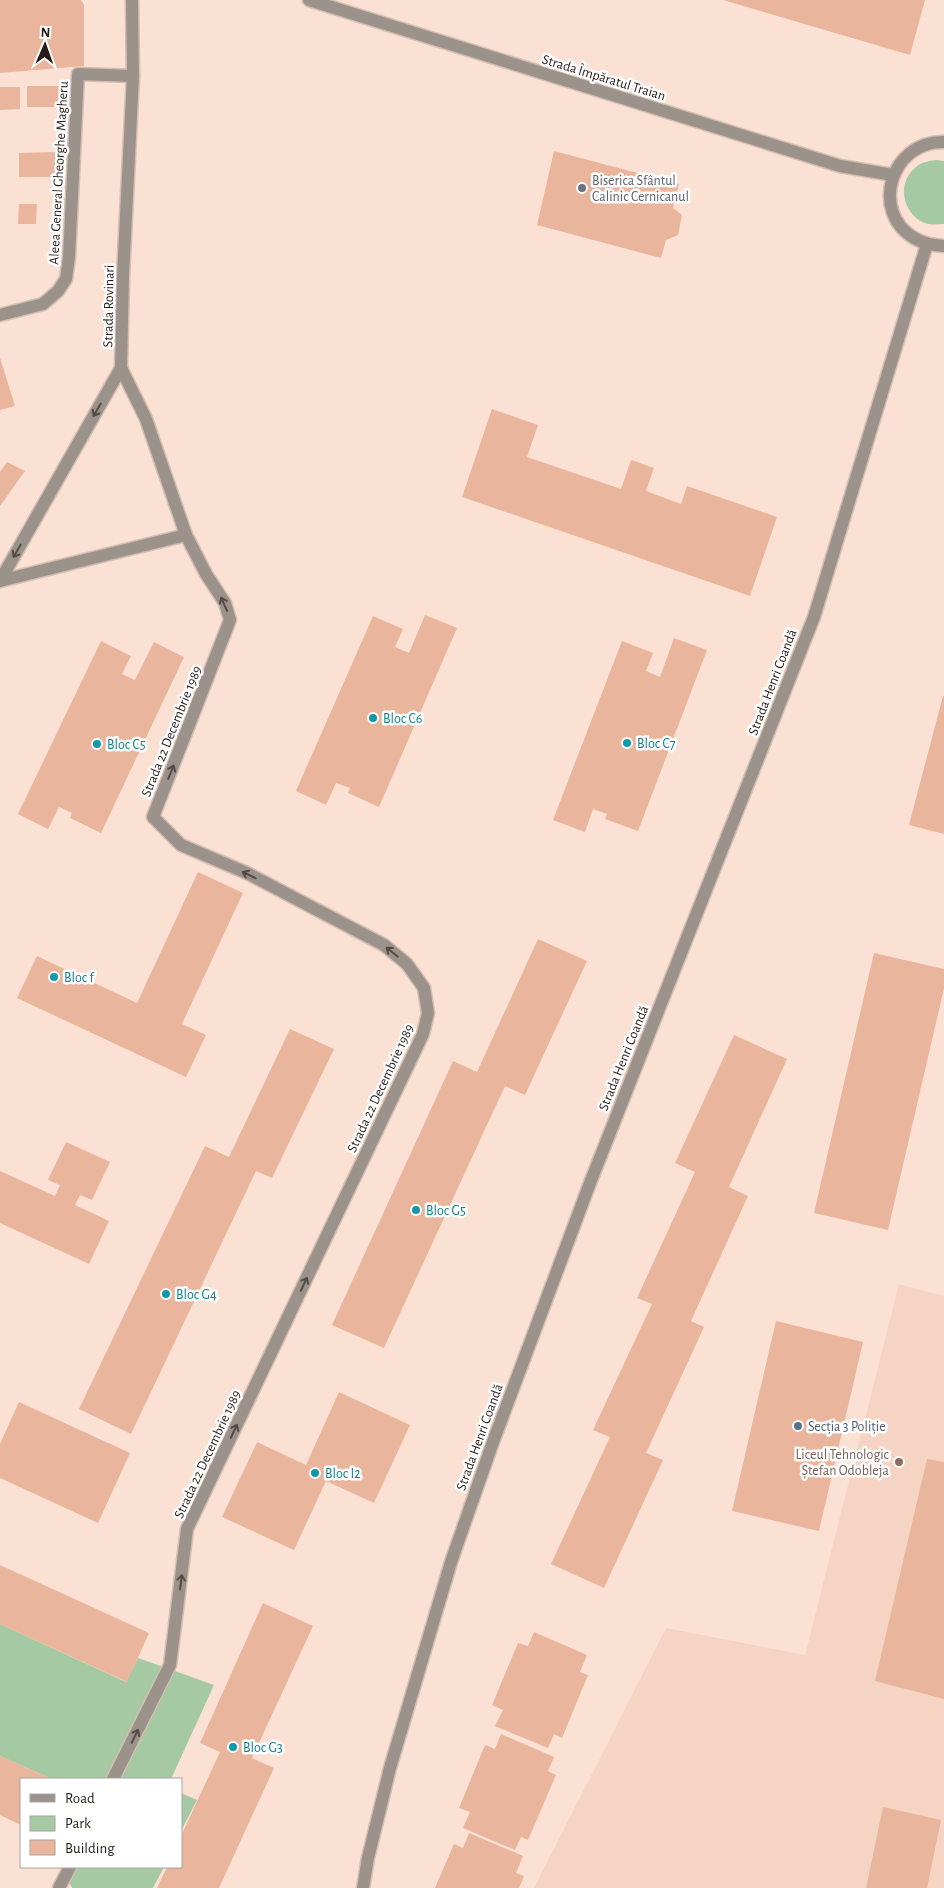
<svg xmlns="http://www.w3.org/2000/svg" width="944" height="1888" font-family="'Alegreya Sans',sans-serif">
  <rect width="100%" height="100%" fill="#fbe1d4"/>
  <!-- built -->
  <path fill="#f6d4c3" d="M899,1284L944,1296V1888H534L666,1628L805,1655Z"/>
  <!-- green -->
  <g fill="#a5c9a3">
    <path d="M936,160L944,161V224C939,224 933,225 928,224C904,218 895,184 915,168C921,162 928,161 936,160Z"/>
    <path d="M0,1624L126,1682L138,1658L214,1685L171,1779H52L0,1756Z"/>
    <path d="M181,1793L197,1800L181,1831Z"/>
    <path d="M63,1867H164L153,1888H72Z"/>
  </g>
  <!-- building -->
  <g fill="#e9b59c">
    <path d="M0,0H81L84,5V66L0,73Z"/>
    <path d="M723,0H925L910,55Z"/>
    <rect x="27" y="86" width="32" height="21"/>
    <path d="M0,87H20V109L0,110Z"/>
    <path d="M554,151L679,184L673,208L682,215L678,235L666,240L661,258L537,225Z"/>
    <path d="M57,152L58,177H19V153Z"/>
    <path d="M19,204H37L36,224H18Z"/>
    <path d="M0,358L15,406L0,410Z"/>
    <path d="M492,409L538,425L527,457L621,489L631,460L654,468L646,491L681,504L687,486L777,517L750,596L462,497Z"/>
    <path d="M7,462L25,471L0,506V472Z"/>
    <path d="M425,615L457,628L379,807L348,793L350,788L336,783L326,805L296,791L373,616L403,629L395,647L409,653Z"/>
    <path d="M674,638L707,650L638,831L605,819L607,814L593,809L585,832L553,820L622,641L653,653L646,671L660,677Z"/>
    <path d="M101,641L131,656L122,674L135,680L154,642L184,657L101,833L70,818L72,813L59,807L48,829L18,814Z"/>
    <path d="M943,696H944V834L909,825Z"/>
    <path d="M198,872L243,893L182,1024L206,1035L186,1077L17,998L37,956L137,1003Z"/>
    <path d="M538,939L587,961L525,1095L505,1086L384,1348L332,1325L453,1061L477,1072Z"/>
    <path d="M874,953L944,969V988L888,1230L814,1213Z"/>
    <path d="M290,1029L334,1049L272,1178L256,1171L131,1434L79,1409L205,1146L229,1157Z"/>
    <path d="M734,1035L787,1059L729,1187L748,1196L691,1321L704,1327L646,1453L663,1460L604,1588L551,1564L610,1437L593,1430L652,1304L637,1298L695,1172L675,1163Z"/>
    <path d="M66,1142L110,1162L92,1200L80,1195L75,1205L109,1221L89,1264L0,1223V1171L55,1196L60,1185L48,1180Z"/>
    <path d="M776,1321L863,1342L819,1531L732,1511Z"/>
    <path d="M339,1392L410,1425L374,1503L326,1481L294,1550L222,1517L257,1442L306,1465Z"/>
    <path d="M19,1402L130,1453L98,1523L0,1478V1444Z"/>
    <path d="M927,1459L944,1462V1699L875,1681Z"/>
    <path d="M0,1565L149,1633L127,1682L0,1624Z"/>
    <path d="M263,1603L313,1626L252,1758L274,1768L219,1888H157L167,1867H181V1836L220,1752L200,1743Z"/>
    <path d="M534,1632L587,1655L580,1672L588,1675L562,1738L554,1734L548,1748L495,1726L503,1710L492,1705L518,1643L528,1646Z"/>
    <path d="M501,1734L554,1757L548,1771L556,1775L528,1840L521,1837L515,1850L463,1828L470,1812L459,1808L485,1745L495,1749Z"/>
    <path d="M0,1756L52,1779H21V1825L0,1815Z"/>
    <path d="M883,1807L941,1820L927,1888H866Z"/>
    <path d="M469,1833L523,1856L516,1873L524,1876L519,1888H435L454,1844L463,1848Z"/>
  </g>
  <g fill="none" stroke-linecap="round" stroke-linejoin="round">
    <defs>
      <g id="minor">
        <path d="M309,0L840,166L893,175"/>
        <path d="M944,142C890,141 870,212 914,238C924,244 933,245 944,246"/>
        <path d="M0,315L43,304L58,291L66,279L69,257L78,74L133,76"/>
        <path d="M0,581L121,368L123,276L133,76L132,0"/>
        <path d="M0,581L186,535"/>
        <path d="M113,1779L170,1665L187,1529L423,1034L428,1013L424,988L407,964L384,945L247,873L181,845L153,817L230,620L225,603L206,574L186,535L146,419L121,368"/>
        <path d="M59,1888L70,1867"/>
        <path d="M363,1888L368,1858L390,1768L451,1562L493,1442L590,1183L814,617L927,244"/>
      </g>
    </defs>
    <!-- minor casing -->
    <use href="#minor" stroke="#d4beb2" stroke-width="15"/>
    <!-- minor -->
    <use href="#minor" stroke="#9c928c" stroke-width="12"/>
  </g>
  <!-- one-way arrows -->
  <defs><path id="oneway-shaft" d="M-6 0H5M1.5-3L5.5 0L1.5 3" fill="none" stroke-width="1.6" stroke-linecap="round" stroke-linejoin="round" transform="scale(1.25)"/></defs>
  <g stroke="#554b46">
    <use href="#oneway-shaft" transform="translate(97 410) rotate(120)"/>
    <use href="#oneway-shaft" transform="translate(17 551) rotate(120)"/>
    <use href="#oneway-shaft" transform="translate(224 604) rotate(-114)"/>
    <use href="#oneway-shaft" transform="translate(171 772) rotate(-68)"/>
    <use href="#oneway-shaft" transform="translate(249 875) rotate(-154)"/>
    <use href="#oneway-shaft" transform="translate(392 952) rotate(-141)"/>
    <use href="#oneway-shaft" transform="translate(304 1284) rotate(-65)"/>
    <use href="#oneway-shaft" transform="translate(234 1431) rotate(-65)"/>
    <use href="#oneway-shaft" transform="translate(181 1582) rotate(-83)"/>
    <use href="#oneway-shaft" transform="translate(135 1736) rotate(-64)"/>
  </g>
  <!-- markers -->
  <circle fill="#6b7280" stroke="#fff" stroke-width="2" cx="582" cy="188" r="5"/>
  <g fill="#0f9aa8" stroke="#fff" stroke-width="2">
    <circle cx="373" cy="718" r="5"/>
    <circle cx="627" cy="743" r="5"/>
    <circle cx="97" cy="744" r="5"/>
    <circle cx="54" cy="977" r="5"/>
    <circle cx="416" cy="1210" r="5"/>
    <circle cx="166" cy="1294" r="5"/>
    <circle cx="315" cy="1473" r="5"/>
    <circle cx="233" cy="1747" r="5"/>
  </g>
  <circle fill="#5c6f8a" stroke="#fff" stroke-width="2" cx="798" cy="1426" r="5"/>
  <circle fill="#8d6e63" stroke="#fff" stroke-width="2" cx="899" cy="1462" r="5"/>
  <g text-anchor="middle" stroke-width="5" stroke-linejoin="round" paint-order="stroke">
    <!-- street labels -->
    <g font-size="14" fill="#251c17" stroke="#fff">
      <text transform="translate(604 77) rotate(17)" y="5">Strada Împăratul Traian</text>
      <text transform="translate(58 173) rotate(-87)" y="5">Aleea General Gheorghe Magheru</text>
      <text transform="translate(108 306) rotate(-89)" y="5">Strada Rovinari</text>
      <text transform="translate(772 682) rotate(-69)" y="5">Strada Henri Coandă</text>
      <text transform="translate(171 731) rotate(-68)" y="5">Strada 22 Decembrie 1989</text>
      <text transform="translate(623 1058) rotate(-68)" y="5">Strada Henri Coandă</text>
      <text transform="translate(380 1088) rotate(-65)" y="5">Strada 22 Decembrie 1989</text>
      <text transform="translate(479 1437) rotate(-70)" y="5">Strada Henri Coandă</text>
      <text transform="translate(207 1454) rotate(-65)" y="5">Strada 22 Decembrie 1989</text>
    </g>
    <!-- worship labels -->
    <g font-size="14" fill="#5b616d" stroke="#fff" text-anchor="start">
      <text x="592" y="185">Biserica Sfântul<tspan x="592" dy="16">Calinic Cernicanul</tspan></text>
    </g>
    <!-- culture labels -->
    <g font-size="14" fill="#0d838f" stroke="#fff" text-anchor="start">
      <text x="383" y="723">Bloc C6</text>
      <text x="637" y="748">Bloc C7</text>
      <text x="107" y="749">Bloc C5</text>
      <text x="64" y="982">Bloc f</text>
      <text x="426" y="1215">Bloc G5</text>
      <text x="176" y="1299">Bloc G4</text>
      <text x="325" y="1478">Bloc I2</text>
      <text x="243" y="1752">Bloc G3</text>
    </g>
    <!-- service labels -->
    <g font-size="14" fill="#4e5e75" stroke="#fff" text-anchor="start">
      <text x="808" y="1431">Secția 3 Poliție</text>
    </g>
    <!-- education labels -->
    <g font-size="14" fill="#785e54" stroke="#fff" text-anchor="end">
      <text x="889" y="1459">Liceul Tehnologic<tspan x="889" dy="16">Ștefan Odobleja</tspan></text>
    </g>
  </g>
  <!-- legend -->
  <rect x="20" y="1778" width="162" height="90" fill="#ffffff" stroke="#a8a4a2"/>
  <rect x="30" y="1794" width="25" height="8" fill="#9c928c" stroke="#a8a4a2"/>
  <text x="65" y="1803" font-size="15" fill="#251c17">Road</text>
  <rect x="30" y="1816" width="25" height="15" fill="#a5c9a3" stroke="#a8a4a2"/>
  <text x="65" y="1828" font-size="15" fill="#251c17">Park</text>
  <rect x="30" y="1840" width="25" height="15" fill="#e9b59c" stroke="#a8a4a2"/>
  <text x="65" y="1853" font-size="15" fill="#251c17">Building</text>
  <!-- north arrow -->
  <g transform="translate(45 45) rotate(2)" stroke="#ffffff" stroke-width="4" paint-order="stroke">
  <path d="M0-4L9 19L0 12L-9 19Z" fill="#251c17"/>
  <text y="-8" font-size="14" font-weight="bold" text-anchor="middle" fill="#251c17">N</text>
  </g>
</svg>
